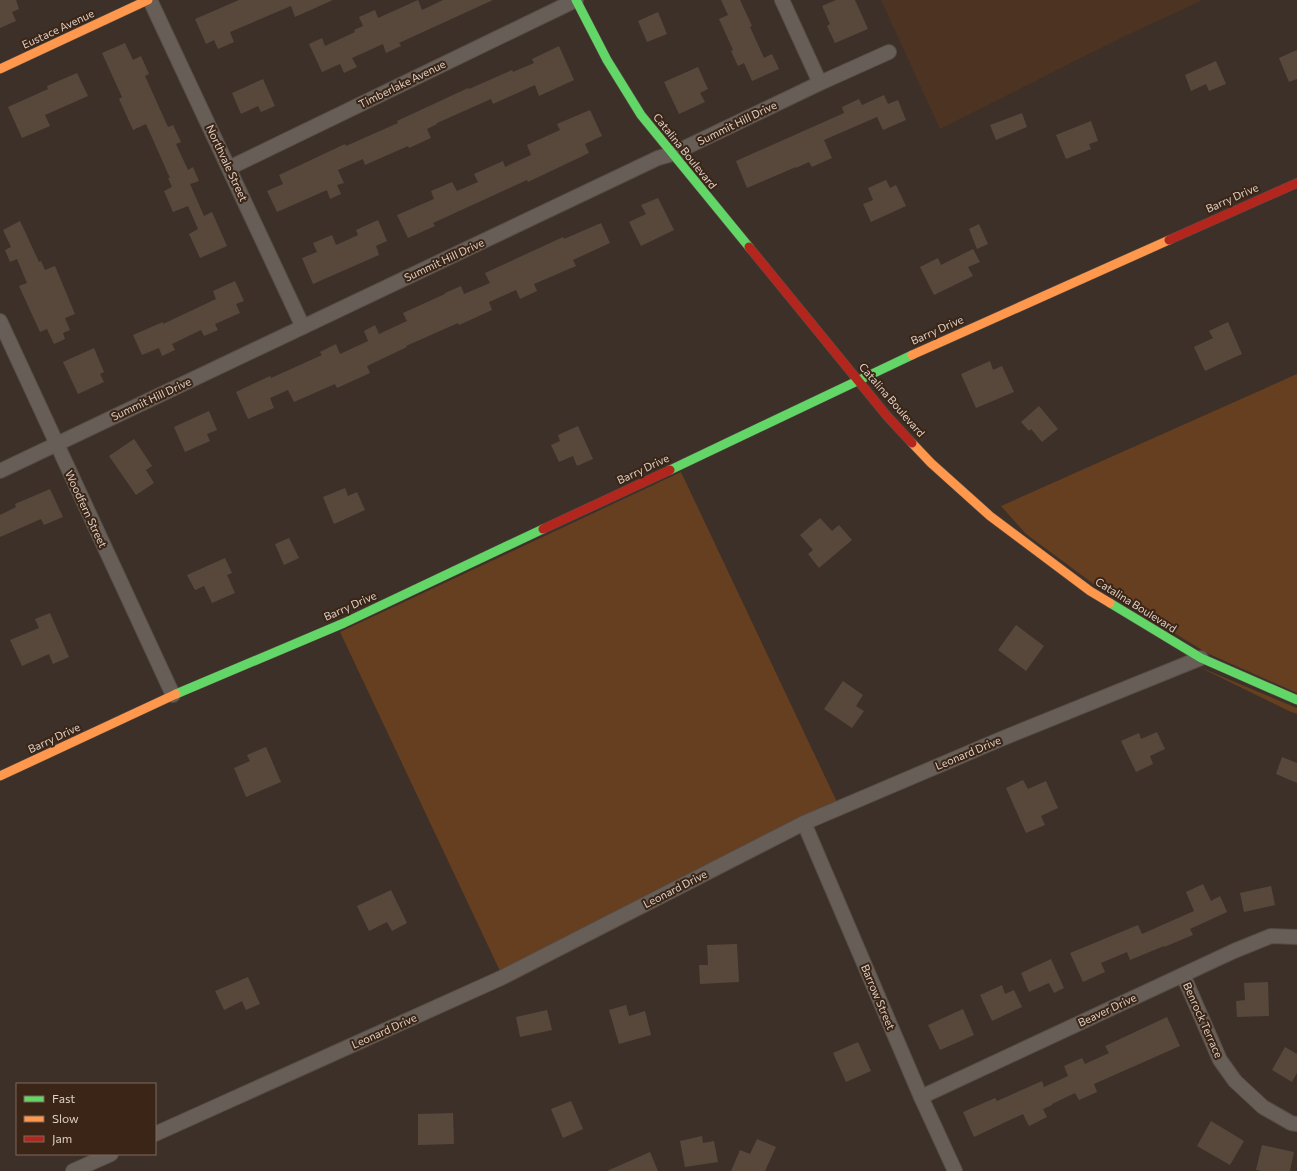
<svg xmlns="http://www.w3.org/2000/svg" width="1297" height="1171" font-family="Commissioner,sans-serif">
  <rect width="100%" height="100%" fill="#3c3028"/>
  <!-- built -->
  <path fill="#4d3322" d="M881,0H1203L1123,37L940,129Z"/>
  <!-- green -->
  <g fill="#663e20">
    <path d="M1297,374V693L1207,653L1095,585L1026,534L1001,506Z"/>
    <path d="M681,472L837,802L794,820L500,971L340,632Z"/>
    <path d="M1197,666L1297,708V714L1289,711Z"/>
  </g>
  <!-- building -->
  <g fill="#58483c">
    <path d="M0,0H16L19,9L12,12L16,21L0,28Z"/>
    <path d="M239,0H333L295,17L291,6L230,32L234,42L218,49L214,40L206,44L195,19Z"/>
    <path d="M418,0L422,10L443,0H493L399,43L401,46L386,53L383,44L352,58L357,67L344,73L340,64L322,72L309,44L322,38L325,46L355,32L354,30L363,26L359,17L375,10L378,18Z"/>
    <path d="M721,0H740L752,26L750,27L764,58L772,54L779,69L752,81L744,63L738,66L731,51L733,50L719,19L728,15Z"/>
    <path d="M836,0H855L868,29L835,43L827,26L830,24L822,6Z"/>
    <path d="M658,12L667,34L647,42L638,21Z"/>
    <path d="M125,43L133,60L141,56L149,74L145,76L168,127L173,125L181,142L176,144L188,170L193,167L199,181L190,184L204,216L212,212L227,246L200,258L189,234L198,229L188,206L173,212L164,191L172,187L168,178H170L146,124L133,130L119,99L122,97L102,53Z"/>
    <path d="M559,46L574,80L539,96L535,85L493,104L491,99L437,123V124L427,129L431,138L409,148L408,146L365,165L363,159L338,170L344,183L337,185L341,194L330,199L327,190L277,212L267,191L283,184L279,175L345,144L346,146L398,123L397,121L468,88L469,89L512,70L513,72L534,63L532,59Z"/>
    <path d="M1297,50V79L1289,82L1279,58Z"/>
    <path d="M1216,61L1226,84L1209,91L1206,84L1191,91L1185,75Z"/>
    <path d="M698,67L708,89L700,93L705,102L679,114L664,82Z"/>
    <path d="M77,73L88,96L45,115L50,126L22,138L8,107L48,89L47,86Z"/>
    <path d="M263,79L275,106L261,112L258,106L241,114L232,93Z"/>
    <path d="M884,95L888,104L898,100L906,120L883,130L877,117L824,140L832,158L812,167L809,162L796,168V167L747,188L736,161L844,113L842,107L859,99L862,105Z"/>
    <path d="M590,110L602,136L585,144L589,153L528,182L527,180L433,223L435,226L408,238L397,215L434,199L431,191L452,182L457,191L478,182L474,174L503,161L505,167L531,155L527,145L560,130L557,124Z"/>
    <path d="M1022,113L1027,127L996,140L990,125Z"/>
    <path d="M1091,121L1098,141L1089,144L1091,149L1066,159L1056,135Z"/>
    <path d="M886,180L890,188L896,185L906,206L871,222L863,204L873,200L868,188Z"/>
    <path d="M658,198L674,230L641,246L629,222L646,214L641,205Z"/>
    <path d="M378,220L387,241L376,246L379,255L313,284L302,258L317,252L313,243L332,235L336,245L358,235L356,230Z"/>
    <path d="M20,221L39,262L41,261L45,270L55,266L75,314L65,318L70,330L63,333L65,339L54,344L47,329L40,332L19,286L27,283L17,259L10,262L5,250L11,247L3,230Z"/>
    <path d="M601,223L610,243L573,260L576,266L534,284L537,291L520,299L516,290L489,302L492,310L459,325L458,323L406,346L407,347L367,366L370,373L337,388L335,384L294,402L288,390L270,398L274,408L248,419L236,392L270,376L271,378L322,355L320,352L336,344L340,354L368,341L364,331L375,325L379,334L407,321L403,313L445,294V293L461,286L464,294L490,283L485,273L563,237L564,239Z"/>
    <path d="M979,224L988,244L977,249L969,229Z"/>
    <path d="M973,249L980,262L968,267L973,276L934,295L920,267L938,258L941,265Z"/>
    <path d="M235,281L244,301L236,304L240,313L215,324L218,330L204,336L201,330L172,344L175,350L162,356L159,348L142,355L133,335L163,322V324L216,299L213,291Z"/>
    <path d="M1228,322L1242,354L1205,371L1194,347L1213,338L1209,331Z"/>
    <path d="M94,348L104,372L100,374L104,382L78,394L63,362Z"/>
    <path d="M990,361L993,370L1002,366L1014,392L976,408L961,374Z"/>
    <path d="M1039,406L1058,429L1042,442L1031,429L1029,431L1021,422Z"/>
    <path d="M209,411L217,430L207,434L210,441L185,452L174,427Z"/>
    <path d="M578,426L593,459L577,466L573,456L559,462L551,445L560,441L558,435Z"/>
    <path d="M134,439L152,466L146,470L154,483L136,495L109,456Z"/>
    <path d="M345,488L348,496L357,492L365,510L334,524L323,497Z"/>
    <path d="M50,489L63,517L44,525L41,519L0,537V515L16,507L15,504Z"/>
    <path d="M820,518L832,531L839,525L852,540L819,568L808,554L813,550L800,535Z"/>
    <path d="M289,538L299,558L284,565L275,544Z"/>
    <path d="M225,558L232,573L227,575L235,593L212,603L204,586L195,590L187,575Z"/>
    <path d="M50,613L69,657L53,664L49,654L22,666L10,640L39,628L35,619Z"/>
    <path d="M1016,625L1044,646L1026,671L998,650Z"/>
    <path d="M843,681L863,695L856,706L864,711L852,728L824,709Z"/>
    <path d="M1157,732L1165,749L1150,756L1153,764L1136,772L1121,741L1139,733L1141,739Z"/>
    <path d="M266,747L281,782L246,797L234,768L250,761L247,755Z"/>
    <path d="M1282,757L1297,763V783L1276,774Z"/>
    <path d="M1023,780L1028,789L1046,781L1058,808L1041,816L1045,825L1026,833L1006,788Z"/>
    <path d="M1203,884L1211,901L1220,896L1227,912L1190,929L1193,935L1164,947V946L1130,960L1127,952L1101,963L1105,972L1083,982L1070,953L1138,925L1142,934L1194,911L1186,892Z"/>
    <path d="M1271,886L1275,905L1244,912L1240,893Z"/>
    <path d="M391,890L407,923L392,931L387,922L369,931L357,906Z"/>
    <path d="M737,944L739,982L700,984L699,965H708L707,945Z"/>
    <path d="M1051,959L1064,988L1054,993L1049,983L1029,992L1021,973Z"/>
    <path d="M248,977L260,1004L246,1010L242,1001L224,1010L215,991Z"/>
    <path d="M1268,982L1269,1016L1237,1017L1236,1001L1245,1000L1244,983Z"/>
    <path d="M1002,985L1005,994L1014,990L1022,1007L992,1021L980,995Z"/>
    <path d="M626,1005L629,1016L645,1011L651,1035L619,1044L609,1010Z"/>
    <path d="M963,1009L974,1035L940,1050L928,1025Z"/>
    <path d="M547,1010L552,1030L520,1037L516,1017Z"/>
    <path d="M1167,1017L1180,1046L1094,1084L1097,1092L1079,1100L1075,1093L1052,1104V1105L1043,1109L1047,1117L1029,1126L1023,1114L974,1137L963,1112L995,1098L997,1101L1042,1081L1044,1087L1068,1076L1064,1066L1082,1058L1085,1064L1109,1053L1105,1046Z"/>
    <path d="M858,1042L871,1071L846,1082L833,1053Z"/>
    <path d="M1285,1047L1297,1054V1073L1292,1082L1272,1070Z"/>
    <path d="M571,1101L583,1129L563,1138L551,1109Z"/>
    <path d="M453,1113L454,1144L418,1145V1114Z"/>
    <path d="M1211,1121L1244,1141L1230,1165L1197,1146Z"/>
    <path d="M702,1136L703,1143L714,1141L718,1162L685,1167L680,1141Z"/>
    <path d="M757,1139L776,1147L765,1171H731L740,1150L750,1154Z"/>
    <path d="M1262,1145L1294,1152L1290,1171H1262L1256,1170Z"/>
    <path d="M650,1152L658,1171H607Z"/>
  </g>
  <g fill="none" stroke-linecap="round" stroke-linejoin="round">
    <defs>
      <g id="street">
        <path d="M150,0L303,327"/>
        <path d="M782,0L820,83"/>
        <path d="M229,168L576,0"/>
        <path d="M0,321L173,695"/>
        <path d="M0,471L658,158L672,154L820,83L889,52"/>
        <path d="M804,823L921,1097L955,1171"/>
        <path d="M1183,975L1220,1060L1235,1081L1263,1107L1291,1123L1297,1124"/>
        <path d="M921,1097L1234,951L1271,936L1297,937"/>
        <path d="M155,1134L501,978L804,823L1001,739L1201,658"/>
        <path d="M73,1171L111,1154"/>
      </g>
      <g id="fast">
        <path d="M576,0L607,60L641,115L749,247"/>
        <path d="M670,470L912,355"/>
        <path d="M1110,603L1201,658L1297,700"/>
        <path d="M176,694L344,623L543,529"/>
      </g>
      <g id="slow">
        <path d="M0,69L148,0"/>
        <path d="M912,355L1169,240"/>
        <path d="M912,443L931,463L990,516L1090,591L1110,603"/>
        <path d="M0,776L176,694"/>
      </g>
      <g id="jam">
        <path d="M1169,240L1297,183"/>
        <path d="M749,247L887,416L912,443"/>
        <path d="M543,529L670,470"/>
      </g>
    </defs>
    <!-- street casing -->
    <use href="#street" stroke="#574d45" stroke-width="16"/>
    <!-- fast casing -->
    <use href="#fast" stroke="#574d45" stroke-width="10"/>
    <!-- slow casing -->
    <use href="#slow" stroke="#574d45" stroke-width="10"/>
    <!-- jam casing -->
    <use href="#jam" stroke="#574d45" stroke-width="10"/>
    <!-- street -->
    <use href="#street" stroke="#675e58" stroke-width="14"/>
    <!-- fast -->
    <use href="#fast" stroke="#63d668" stroke-width="9"/>
    <!-- slow -->
    <use href="#slow" stroke="#ff974d" stroke-width="9"/>
    <!-- jam -->
    <use href="#jam" stroke="#b3261e" stroke-width="9"/>
  </g>
  <g text-anchor="middle" stroke-width="4" stroke-linejoin="round" paint-order="stroke">
    <!-- street labels -->
    <g font-size="11" fill="#ded0c7" stroke="#3a2516">
      <text transform="translate(58 29) rotate(-25)" y="4">Eustace Avenue</text>
      <text transform="translate(402 84) rotate(-26)" y="4">Timberlake Avenue</text>
      <text transform="translate(737 123) rotate(-26)" y="4">Summit Hill Drive</text>
      <text transform="translate(685 151) rotate(51)" y="4">Catalina Boulevard</text>
      <text transform="translate(227 163) rotate(65)" y="4">Northvale Street</text>
      <text transform="translate(1232 198) rotate(-24)" y="4">Barry Drive</text>
      <text transform="translate(444 260) rotate(-25)" y="4">Summit Hill Drive</text>
      <text transform="translate(937 330) rotate(-24)" y="4">Barry Drive</text>
      <text transform="translate(151 399) rotate(-25)" y="4">Summit Hill Drive</text>
      <text transform="translate(892 400) rotate(49)" y="4">Catalina Boulevard</text>
      <text transform="translate(643 469) rotate(-25)" y="4">Barry Drive</text>
      <text transform="translate(86 509) rotate(65)" y="4">Woodfern Street</text>
      <text transform="translate(1136 605) rotate(32)" y="4">Catalina Boulevard</text>
      <text transform="translate(350 606) rotate(-24)" y="4">Barry Drive</text>
      <text transform="translate(54 738) rotate(-25)" y="4">Barry Drive</text>
      <text transform="translate(968 753) rotate(-23)" y="4">Leonard Drive</text>
      <text transform="translate(675 889) rotate(-27)" y="4">Leonard Drive</text>
      <text transform="translate(878 997) rotate(67)" y="4">Barrow Street</text>
      <text transform="translate(1107 1010) rotate(-25)" y="4">Beaver Drive</text>
      <text transform="translate(1203 1020) rotate(66)" y="4">Benrock Terrace</text>
      <text transform="translate(384 1031) rotate(-24)" y="4">Leonard Drive</text>
    </g>
  </g>
  <!-- legend -->
  <rect x="16" y="1083" width="140" height="72" fill="#3a2516" stroke="#7c695d"/>
  <rect x="24" y="1096" width="20" height="6" fill="#63d668" stroke="#7c695d"/>
  <text x="52" y="1103" font-size="12" fill="#ded0c7">Fast</text>
  <rect x="24" y="1116" width="20" height="6" fill="#ff974d" stroke="#7c695d"/>
  <text x="52" y="1123" font-size="12" fill="#ded0c7">Slow</text>
  <rect x="24" y="1136" width="20" height="6" fill="#b3261e" stroke="#7c695d"/>
  <text x="52" y="1143" font-size="12" fill="#ded0c7">Jam</text>
</svg>
